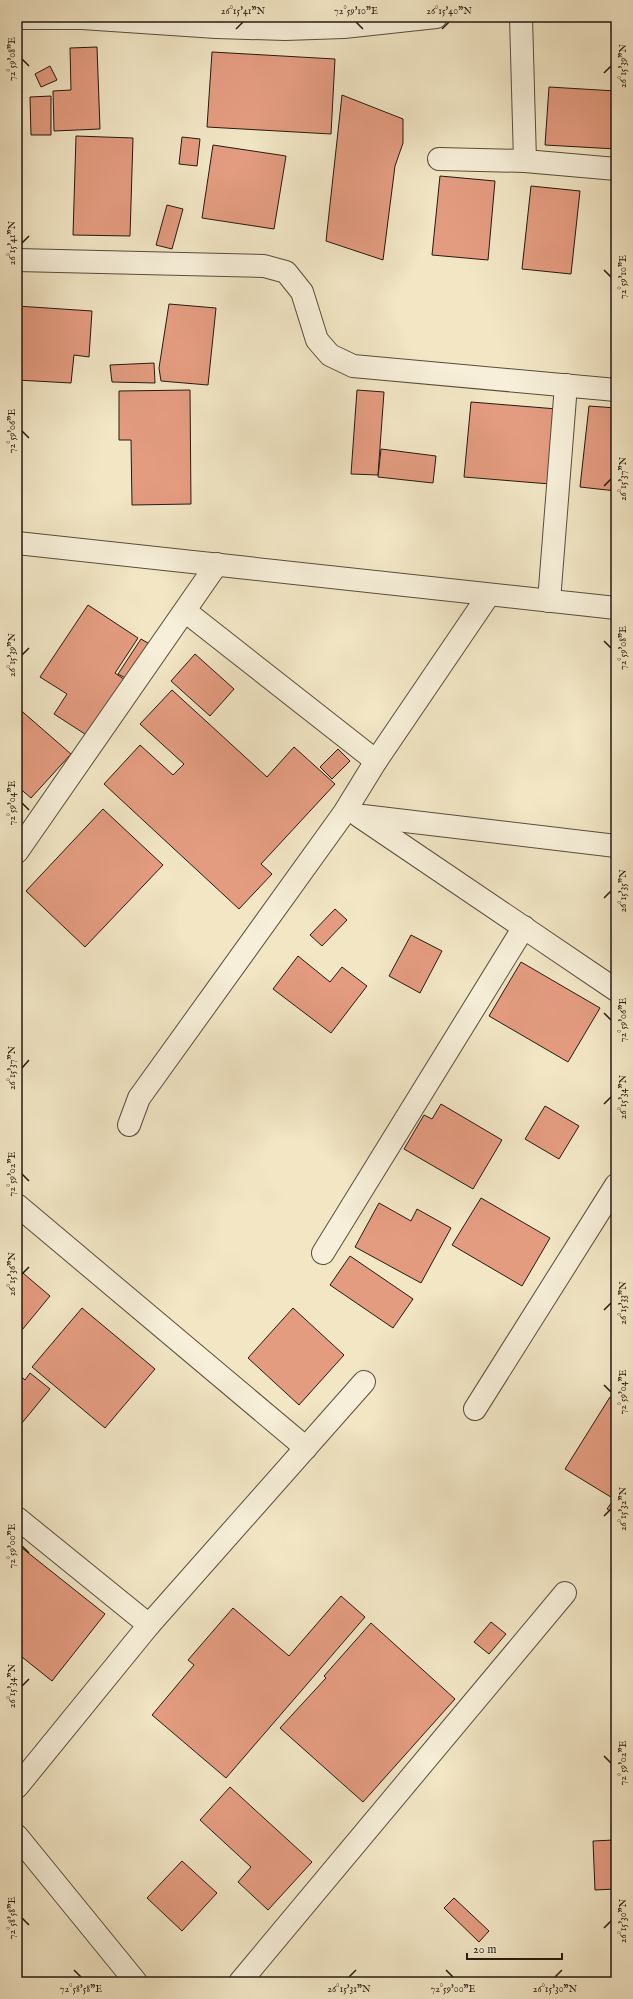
<svg xmlns="http://www.w3.org/2000/svg" width="633" height="1999" font-family="'IM FELL English',serif">
  <rect width="100%" height="100%" fill="#f2e6c5"/>
  <filter id="stains"><feTurbulence type="fractalNoise" baseFrequency=".005" numOctaves="4"/><feColorMatrix values="0 0 0 0 .2 0 0 0 0 .09 0 0 0 0 .02 0 0 0 .5 -.17"/></filter>
  <radialGradient id="worn" r=".72"><stop offset=".6" stop-color="#630" stop-opacity="0"/><stop offset="1" stop-color="#630" stop-opacity=".3"/></radialGradient>
  <!-- building -->
  <g fill="#e49c81" stroke="#251a0f">
    <path d="M97,47L100,129L54,131L53,91L71,90L70,48Z"/>
    <path d="M212,52L335,59L331,134L207,127Z"/>
    <path d="M50,66L57,80L41,87L35,74Z"/>
    <path d="M549,87L616,91V149L545,145Z"/>
    <path d="M17,90L22,91L17,114Z"/>
    <path d="M342,95L403,119V143L395,166L383,260L326,241Z"/>
    <path d="M51,96V135H31L30,97Z"/>
    <path d="M76,136L133,138L130,236L73,235Z"/>
    <path d="M182,137L200,139L197,166L179,164Z"/>
    <path d="M213,145L286,156L274,229L202,218Z"/>
    <path d="M440,176L495,181L488,260L432,255Z"/>
    <path d="M531,186L580,191L571,274L522,269Z"/>
    <path d="M167,205L183,209L172,249L156,245Z"/>
    <path d="M169,304L216,308L208,385L161,381L159,368Z"/>
    <path d="M17,306L92,311L89,357L74,355L71,383L17,380Z"/>
    <path d="M154,363L155,383L112,382L110,365Z"/>
    <path d="M190,390L191,504L132,505L131,440H119V391Z"/>
    <path d="M357,390L384,392L378,475L351,474Z"/>
    <path d="M471,402L557,409L550,484L464,477Z"/>
    <path d="M589,406L616,408V491L580,487Z"/>
    <path d="M381,449L436,456L433,483L378,477Z"/>
    <path d="M88,605L138,638L115,673L125,680L88,736L54,714L67,694L40,677Z"/>
    <path d="M141,639L153,646L131,681L118,674Z"/>
    <path d="M195,654L234,689L210,716L171,681Z"/>
    <path d="M172,690L267,777L294,747L335,784L261,864L272,874L239,909L104,784L140,745L173,775L184,764L140,724Z"/>
    <path d="M17,707L71,754L31,798L17,786Z"/>
    <path d="M338,749L350,761L332,779L320,767Z"/>
    <path d="M103,809L163,865L85,947L26,891Z"/>
    <path d="M335,909L347,920L322,946L310,935Z"/>
    <path d="M411,935L442,951L420,993L389,976Z"/>
    <path d="M298,956L330,982L342,967L367,986L331,1033L273,989Z"/>
    <path d="M521,962L600,1008L568,1062L489,1016Z"/>
    <path d="M441,1104L502,1140L473,1189L404,1149L424,1115L432,1119Z"/>
    <path d="M545,1106L579,1126L559,1159L525,1139Z"/>
    <path d="M481,1198L550,1238L522,1286L452,1245Z"/>
    <path d="M379,1203L411,1221L417,1209L451,1228L421,1283L355,1247Z"/>
    <path d="M350,1256L413,1299L393,1328L330,1285Z"/>
    <path d="M17,1268L50,1296L17,1336Z"/>
    <path d="M82,1308L155,1369L105,1428L32,1367Z"/>
    <path d="M293,1308L344,1355L299,1405L248,1358Z"/>
    <path d="M17,1373L25,1380L30,1373L50,1389L17,1429Z"/>
    <path d="M610,1397L616,1401V1514L607,1509L614,1499L565,1469Z"/>
    <path d="M17,1544L105,1614L52,1681L17,1653Z"/>
    <path d="M341,1596L365,1617L226,1778L152,1715L194,1665L188,1660L233,1608L289,1656Z"/>
    <path d="M491,1622L506,1634L489,1654L474,1642Z"/>
    <path d="M371,1623L455,1699L363,1802L280,1728L326,1678L324,1676Z"/>
    <path d="M230,1787L312,1862L268,1910L238,1882L251,1867L200,1820Z"/>
    <path d="M614,1840L616,1889L595,1890L593,1841Z"/>
    <path d="M182,1861L217,1893L182,1931L147,1898Z"/>
    <path d="M454,1898L489,1931L479,1942L444,1908Z"/>
  </g>
  <g fill="none" stroke-linecap="round" stroke-linejoin="round">
    <defs>
      <g id="minor">
        <path d="M521,17L525,161"/>
        <path d="M17,18H82L216,27L285,29L344,27L436,17"/>
        <path d="M439,159L525,161L616,169"/>
        <path d="M17,260L264,266L286,272L302,292L317,340L330,355L353,366L616,390"/>
        <path d="M17,543L616,608"/>
        <path d="M549,601L566,385"/>
        <path d="M185,611L376,761"/>
        <path d="M359,816L616,990"/>
        <path d="M363,816L616,846"/>
        <path d="M17,852L217,564"/>
        <path d="M129,1125L139,1098L344,813L376,761L488,596"/>
        <path d="M17,1205L306,1448"/>
        <path d="M323,1253L524,927"/>
        <path d="M475,1409L616,1185"/>
        <path d="M17,1518L149,1625L17,1787"/>
        <path d="M149,1625L364,1382"/>
        <path d="M17,1836L136,1982"/>
        <path d="M240,1982L565,1593"/>
      </g>
    </defs>
    <!-- minor casing -->
    <use href="#minor" stroke="#584d3c" stroke-width="24"/>
    <!-- minor -->
    <use href="#minor" stroke="#f7efd9" stroke-width="22"/>
  </g>
  <!-- ticks -->
  <path fill="none" stroke="#251a0f" stroke-width="1.5" d="M356,22L363,29M236,29L243,22M442,29L449,22M22,59L29,66M604,73L611,66M22,243L29,236M604,270L611,277M22,431L29,438M604,486L611,479M604,641L611,648M22,655L29,648M22,803L29,810M604,898L611,891M604,1013L611,1020M22,1068L29,1060M604,1104L611,1097M22,1174L29,1181M22,1274L29,1267M604,1310L611,1303M604,1385L611,1392M604,1516L611,1509M22,1546L29,1553M22,1686L29,1679M604,1756L611,1763M22,1918L29,1925M604,1928L611,1921M74,1970L81,1977M446,1970L453,1977M349,1977L356,1970M555,1977L562,1970"/>
  <!-- margin -->
  <rect width="633" height="1999" fill="none" stroke="#f2e6c5" stroke-width="44"/>
  <!-- scale -->
  <path d="M467 1953v6h95v-6" fill="none" stroke="#251a0f" stroke-width="2"/>
  <text x="473" y="1953" font-size="12" fill="#251a0f" stroke="#f7efd9" stroke-width="3" paint-order="stroke">20 m</text>
  <rect x="22" y="22" width="589" height="1955" fill="none" stroke="#251a0f" stroke-width="1.5"/>
  <g font-size="10" text-anchor="middle" fill="#251a0f">
    <text x="243" y="14">26°15'41"N</text>
    <text x="356" y="14">72°59'10"E</text>
    <text x="449" y="14">26°15'40"N</text>
    <text transform="translate(11 59) rotate(-90)" y="4">72°59'08"E</text>
    <text transform="translate(622 66) rotate(-90)" y="4">26°15'39"N</text>
    <text transform="translate(11 243) rotate(-90)" y="4">26°15'41"N</text>
    <text transform="translate(622 277) rotate(-90)" y="4">72°59'10"E</text>
    <text transform="translate(11 431) rotate(-90)" y="4">72°59'06"E</text>
    <text transform="translate(622 479) rotate(-90)" y="4">26°15'37"N</text>
    <text transform="translate(622 648) rotate(-90)" y="4">72°59'08"E</text>
    <text transform="translate(11 655) rotate(-90)" y="4">26°15'39"N</text>
    <text transform="translate(11 803) rotate(-90)" y="4">72°59'04"E</text>
    <text transform="translate(622 891) rotate(-90)" y="4">26°15'35"N</text>
    <text transform="translate(622 1020) rotate(-90)" y="4">72°59'06"E</text>
    <text transform="translate(11 1068) rotate(-90)" y="4">26°15'37"N</text>
    <text transform="translate(622 1097) rotate(-90)" y="4">26°15'34"N</text>
    <text transform="translate(11 1174) rotate(-90)" y="4">72°59'02"E</text>
    <text transform="translate(11 1274) rotate(-90)" y="4">26°15'36"N</text>
    <text transform="translate(622 1303) rotate(-90)" y="4">26°15'33"N</text>
    <text transform="translate(622 1392) rotate(-90)" y="4">72°59'04"E</text>
    <text transform="translate(622 1509) rotate(-90)" y="4">26°15'32"N</text>
    <text transform="translate(11 1546) rotate(-90)" y="4">72°59'00"E</text>
    <text transform="translate(11 1686) rotate(-90)" y="4">26°15'34"N</text>
    <text transform="translate(622 1763) rotate(-90)" y="4">72°59'02"E</text>
    <text transform="translate(11 1918) rotate(-90)" y="4">72°58'58"E</text>
    <text transform="translate(622 1921) rotate(-90)" y="4">26°15'30"N</text>
    <text x="81" y="1992">72°58'58"E</text>
    <text x="349" y="1992">26°15'31"N</text>
    <text x="453" y="1992">72°59'00"E</text>
    <text x="555" y="1992">26°15'30"N</text>
  </g>
  <rect width="100%" height="100%" filter="url(#stains)"/>
  <rect width="100%" height="100%" fill="url(#worn)"/>
</svg>
